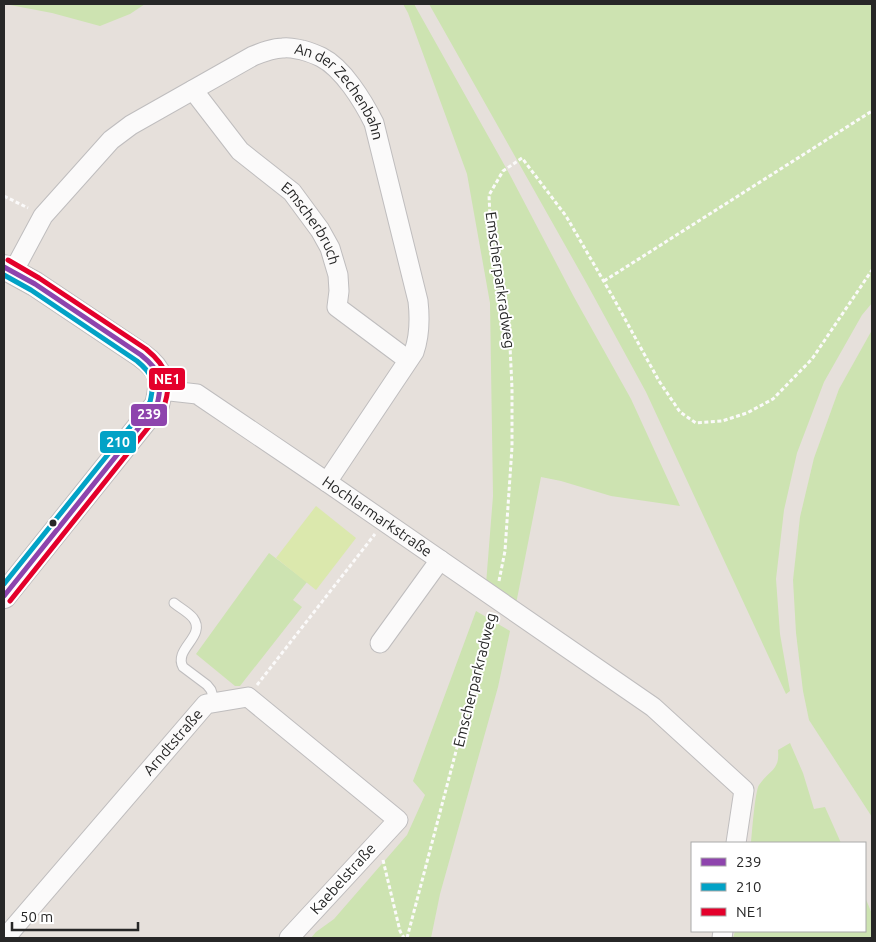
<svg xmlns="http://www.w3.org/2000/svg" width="876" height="942" font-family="Ubuntu,sans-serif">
  <rect width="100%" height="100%" fill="#e6e0db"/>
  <!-- green -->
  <g fill="#cde3b1">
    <path d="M9,4H145L130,14L100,26L52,13L10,5Z"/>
    <path d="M403,4H414L510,175L574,297L631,399L680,506L611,496L561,481L541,477L516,604L486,584L493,496L490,303L467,174L408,13Z"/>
    <path d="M429,4H872V303L862,315L824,382L797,453L784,510L776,579L780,634L790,691L786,694L646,392L587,284Z"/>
    <path d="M872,330V817L809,720L803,691L796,633L793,580L800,517L814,458L839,389Z"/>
    <path d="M269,553L307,582L293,600L302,607L240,686H235L196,654Z"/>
    <path d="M476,611L510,631L498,687L440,894L431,938H311L316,932L334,919L407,835L425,795L413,781Z"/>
    <path d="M790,743L803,773L814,809L825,807L841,843H751C752,833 755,791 759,785C769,770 780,771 778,750Z"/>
    <path d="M865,897L872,914V938H733L735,931H865Z"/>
  </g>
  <!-- pitch -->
  <path fill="#dbe8ad" d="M316,506L356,538L316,590L276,558Z"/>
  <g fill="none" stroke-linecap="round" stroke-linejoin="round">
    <defs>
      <path id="service" d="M174,603C180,608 188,612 193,618C207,636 173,649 183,667L207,685L211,690L215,703"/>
      <g id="minor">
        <path id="s1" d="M193,90L240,151L292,192L320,230L330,248L338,275L339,291L337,307L408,360"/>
        <path id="s2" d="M13,272L43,216L111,140L131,125L253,56C263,52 273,48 283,48C290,47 296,49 302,50C309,52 315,54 321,57C343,68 363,101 374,123L418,301C420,319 420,335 414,352L327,482"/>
        <path id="s3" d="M161,390L197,394L327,482L653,707L744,790L736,843"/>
        <path d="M380,643L440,560"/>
        <path id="s4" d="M5,938L206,704L248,697L398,820L289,938"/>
        <path d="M722,938L723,931"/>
      </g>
      <path id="tertiary" d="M4,267L35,284L141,355C163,371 163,380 157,405L4,596"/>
    </defs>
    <!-- service casing -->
    <use href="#service" stroke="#bfbdbe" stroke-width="11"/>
    <!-- minor casing -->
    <use href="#minor" stroke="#bfbdbe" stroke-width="21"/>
    <!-- tertiary casing -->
    <use href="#tertiary" stroke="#bfbdbe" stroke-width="26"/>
    <!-- path -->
    <g stroke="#fbfafa" stroke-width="3" stroke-dasharray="4 2.5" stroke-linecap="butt">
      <path d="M4,196L28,208"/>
      <path d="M604,281L872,111"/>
      <path d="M499,581L505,551L512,447V388L510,346L505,303L491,240L489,195L503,171L522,158L566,216L614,299L659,381L680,412L696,423L722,421L747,413L773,399L812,359L872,270"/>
      <path d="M257,685L375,534"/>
      <path d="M383,860L400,931L404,938"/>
      <path d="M407,938L492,614"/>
    </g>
    <!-- service -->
    <use href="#service" stroke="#fbfafa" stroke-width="9"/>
    <!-- minor -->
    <use href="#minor" stroke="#fbfafa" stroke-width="19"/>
    <!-- tertiary -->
    <use href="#tertiary" stroke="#fbfafa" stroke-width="24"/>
    <defs>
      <path id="bus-1" d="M4,267L35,284L141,355C161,371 163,380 157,405L4,596"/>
      <path id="bus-2" d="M4,275L31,290L137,361C153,374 155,381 150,402L4,584"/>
      <path id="bus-3" d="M8,260L39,278L146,349C168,367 173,382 163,409L10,601"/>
    </defs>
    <!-- bus-1 casing -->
    <use href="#bus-1" stroke="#fff" stroke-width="9"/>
    <!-- bus-2 casing -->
    <use href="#bus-2" stroke="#fff" stroke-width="9"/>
    <!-- bus-3 casing -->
    <use href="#bus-3" stroke="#fff" stroke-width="9"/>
    <!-- bus-1 -->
    <use href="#bus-1" stroke="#8e44ad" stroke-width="5"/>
    <!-- bus-2 -->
    <use href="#bus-2" stroke="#02a2c6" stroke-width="5"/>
    <!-- bus-3 -->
    <use href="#bus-3" stroke="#e4002b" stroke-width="5"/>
  </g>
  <!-- markers -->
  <circle fill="#272727" stroke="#fff" stroke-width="2" cx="53" cy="523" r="4.5"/>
  <g text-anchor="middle" stroke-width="4" stroke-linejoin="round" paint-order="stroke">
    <!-- street labels -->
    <g font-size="15" fill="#272727" stroke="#fff">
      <text dy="5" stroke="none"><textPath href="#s2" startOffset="439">An der Zechenbahn</textPath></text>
      <text dy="5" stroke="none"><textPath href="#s1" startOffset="180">Emscherbruch</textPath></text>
      <text transform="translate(500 280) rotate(82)" y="5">Emscherparkradweg</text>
      <text dy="5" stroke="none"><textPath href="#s3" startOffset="254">Hochlarmarkstraße</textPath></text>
      <text transform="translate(475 680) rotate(-76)" y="5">Emscherparkradweg</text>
      <text dy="5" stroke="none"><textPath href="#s4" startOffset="258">Arndtstraße</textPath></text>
      <text transform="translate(343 879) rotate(-48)" y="5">Kaebelstraße</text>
    </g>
  </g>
  <g stroke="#fff" stroke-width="2">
    <rect x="148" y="367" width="38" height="24" rx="5" fill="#e4002b"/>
    <rect x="130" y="403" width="38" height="24" rx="5" fill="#8e44ad"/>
    <rect x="99" y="430" width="38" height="24" rx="5" fill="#02a2c6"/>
  </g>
  <g font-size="14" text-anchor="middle" font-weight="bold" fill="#fff">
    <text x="167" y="384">NE1</text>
    <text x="149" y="419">239</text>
    <text x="118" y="447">210</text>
  </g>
  <!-- border -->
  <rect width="876" height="942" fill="none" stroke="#272727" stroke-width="10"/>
  <!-- legend -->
  <rect x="691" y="842" width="175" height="90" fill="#ffffff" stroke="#a9a9a9"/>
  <rect x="701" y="858" width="25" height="8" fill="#8e44ad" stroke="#a9a9a9"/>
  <text x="736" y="867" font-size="15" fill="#272727">239</text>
  <rect x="701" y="883" width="25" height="8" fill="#02a2c6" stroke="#a9a9a9"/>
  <text x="736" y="892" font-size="15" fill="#272727">210</text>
  <rect x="701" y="908" width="25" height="8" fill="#e4002b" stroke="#a9a9a9"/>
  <text x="736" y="917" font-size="15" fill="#272727">NE1</text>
  <!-- scale -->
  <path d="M12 922v8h126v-8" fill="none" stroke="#272727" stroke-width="2.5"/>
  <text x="20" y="922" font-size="15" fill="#272727" stroke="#ffffff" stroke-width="4" paint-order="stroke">50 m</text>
</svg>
